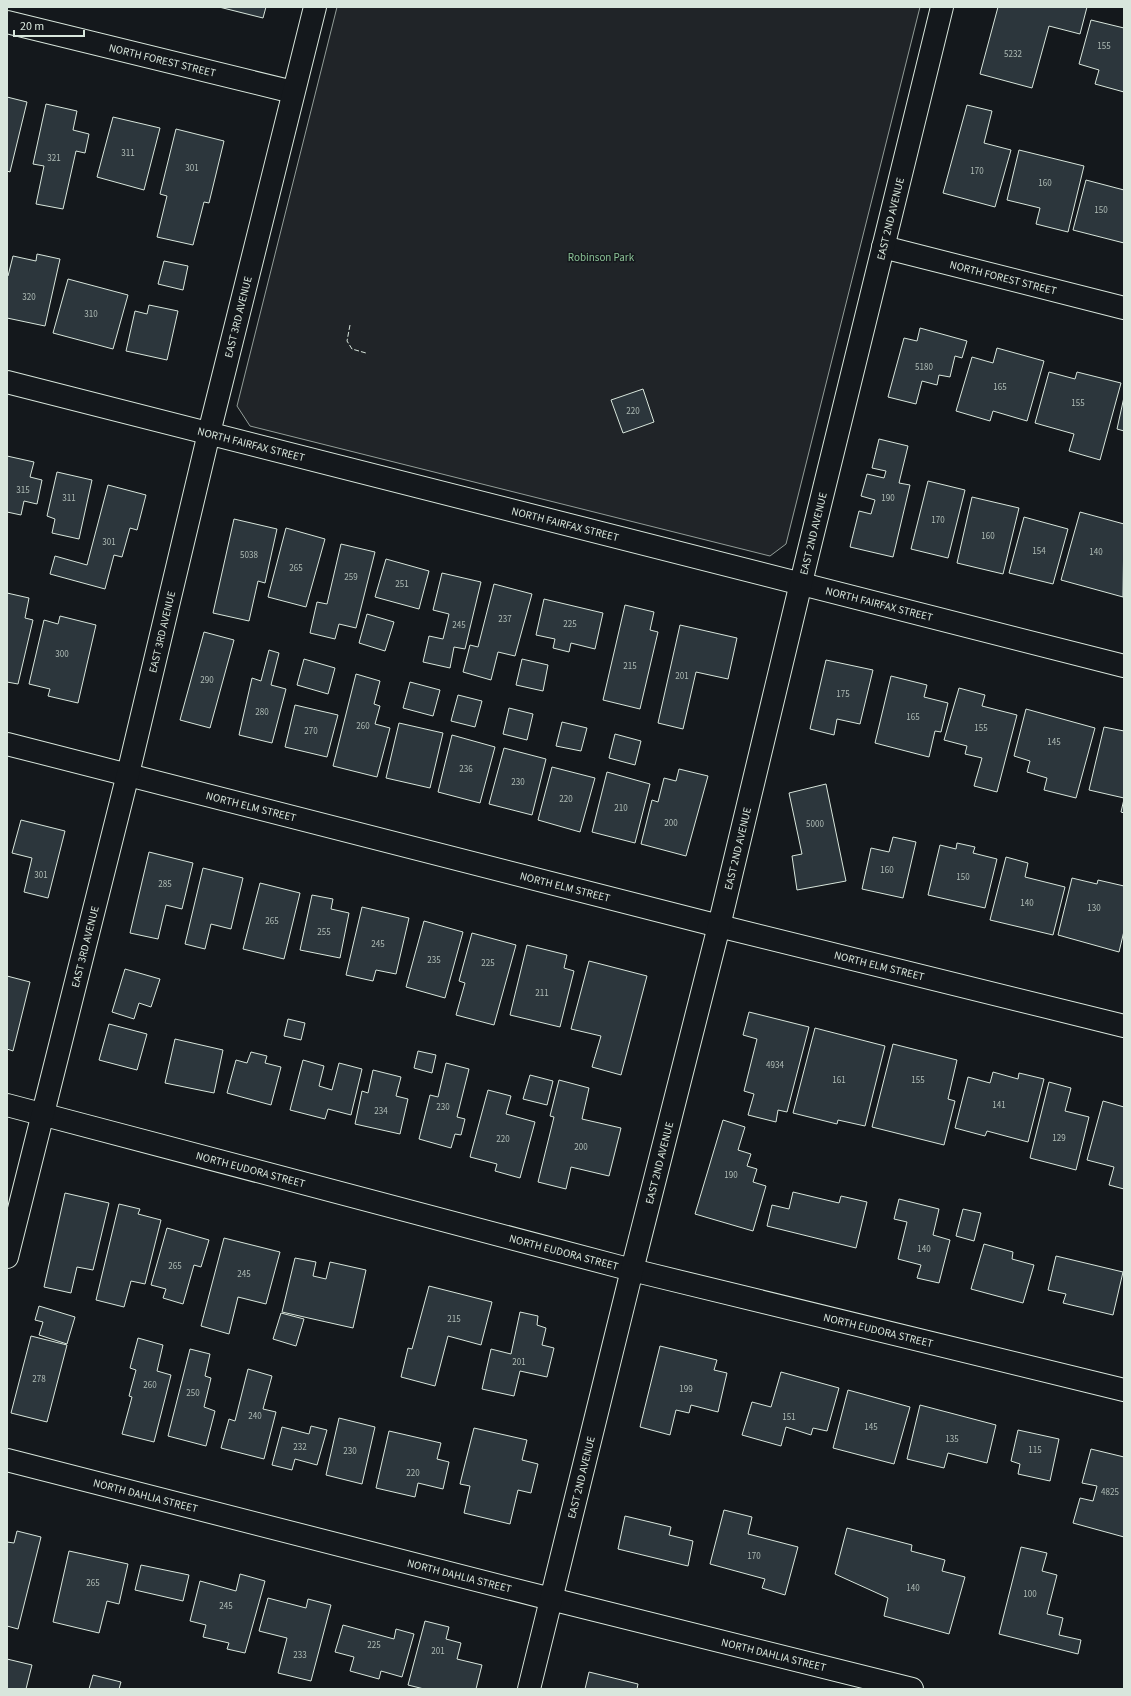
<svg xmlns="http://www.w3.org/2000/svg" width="1131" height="1696" font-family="'Source Sans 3',sans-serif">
  <rect width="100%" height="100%" fill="#14181c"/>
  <!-- green -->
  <path fill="#202428" stroke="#939e99" d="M337,7H920L786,544L770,556L250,426L237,406Z"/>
  <!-- building -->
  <g fill="#2c363c" stroke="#d8e6dc">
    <path d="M219,7H266L263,18Z"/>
    <path d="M998,7H1087L1080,34L1049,26L1032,88L980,74Z"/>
    <path d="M1091,20L1124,28V92L1095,84L1099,70L1079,64Z"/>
    <path d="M7,97L27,102L10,172L7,171Z"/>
    <path d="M46,104L77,111L73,130L89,134L85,153L76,151L63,209L36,204L44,166L33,164Z"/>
    <path d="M967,105L992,111L984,143L1011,150L995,207L943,193Z"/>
    <path d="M113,117L160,128L144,190L97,177Z"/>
    <path d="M176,129L224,141L209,203L204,202L193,245L157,237L167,196L160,194Z"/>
    <path d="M1019,150L1084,166L1068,232L1036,224L1040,208L1007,200Z"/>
    <path d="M1086,180L1124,190V243L1073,230Z"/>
    <path d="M37,254L60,259L45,326L7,318V276H8L13,256L36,261Z"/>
    <path d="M164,261L188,266L183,290L158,284Z"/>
    <path d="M68,279L128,295L113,349L53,333Z"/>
    <path d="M149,305L178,311L167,360L126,351L135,311L147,314Z"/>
    <path d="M920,328L967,341L962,358L955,356L950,377L939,375L937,385L922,381L916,404L888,397L904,338L917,341Z"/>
    <path d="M997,348L1044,361L1027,421L993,411L990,421L956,411L972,357L993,363Z"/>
    <path d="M1049,372L1075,379L1077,372L1121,383L1100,460L1069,451L1074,434L1035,423Z"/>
    <path d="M643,389L654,422L623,433L611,400Z"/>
    <path d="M1124,397V431L1117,429Z"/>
    <path d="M879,439L908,446L899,483L910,485L893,557L850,547L859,511L871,514L875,500L861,496L867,474L884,478L886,471L872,468Z"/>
    <path d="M7,456L34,462L30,477L42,480L37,504L24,501L21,515L7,512Z"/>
    <path d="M57,472L92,480L79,539L52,533L55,519L47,516Z"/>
    <path d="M928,481L965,490L948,558L911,549Z"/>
    <path d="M108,485L146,495L137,530L130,528L122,557L114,555L105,589L50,574L55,556L87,565Z"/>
    <path d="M972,497L1019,508L1003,574L957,563Z"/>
    <path d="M1080,512L1124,524L1123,597L1061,580Z"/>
    <path d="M1024,517L1068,529L1053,584L1009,573Z"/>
    <path d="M234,519L277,529L265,583L258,581L249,621L213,613Z"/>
    <path d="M286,528L325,539L306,607L268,597Z"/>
    <path d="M341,544L375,552L356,628L339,624L335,639L310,633L317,602L327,604Z"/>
    <path d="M386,559L429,571L419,609L375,597Z"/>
    <path d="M442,573L481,582L465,649L454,647L450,668L423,662L429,636L443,639L449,614L433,610Z"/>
    <path d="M494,584L532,594L515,656L498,652L491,680L463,672L470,645L478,647Z"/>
    <path d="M7,593L29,598L25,618L33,620L18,684L7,682Z"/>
    <path d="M544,599L603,613L595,649L571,643L569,652L553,648L555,639L536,635Z"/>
    <path d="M625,605L654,612L650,630L658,632L640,709L603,700Z"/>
    <path d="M367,614L394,622L385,651L359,643Z"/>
    <path d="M60,616L96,625L78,703L48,696L50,689L29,684L44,620L58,624Z"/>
    <path d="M680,625L737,638L728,679L696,672L683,729L658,723Z"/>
    <path d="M204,632L234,640L210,728L180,720Z"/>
    <path d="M269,650L279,653L271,685L286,689L272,743L239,735L252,678L261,681Z"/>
    <path d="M304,659L335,668L328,694L297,685Z"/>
    <path d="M522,659L548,665L543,691L516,685Z"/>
    <path d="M826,660L873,670L860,724L837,719L834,735L810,729Z"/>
    <path d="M356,674L380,681L374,704L380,706L375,724L390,728L377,777L333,766Z"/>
    <path d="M891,676L927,685L924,697L948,703L941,732L935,731L929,757L875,743Z"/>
    <path d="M410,682L440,690L433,716L403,708Z"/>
    <path d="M959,688L985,695L982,706L1017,715L997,792L974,786L982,758L965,754L967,746L944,740Z"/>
    <path d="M458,695L482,701L475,727L451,721Z"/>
    <path d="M295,705L338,715L327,757L285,747Z"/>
    <path d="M509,708L533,714L527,740L503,734Z"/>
    <path d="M1026,709L1095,728L1076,798L1044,790L1047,778L1027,772L1030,761L1014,756Z"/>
    <path d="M562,722L587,728L581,751L556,746Z"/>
    <path d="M399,723L443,733L430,788L386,778Z"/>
    <path d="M1104,727L1124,731V798L1089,790Z"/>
    <path d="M615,734L641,741L635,765L609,758Z"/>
    <path d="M452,735L495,747L480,803L438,792Z"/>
    <path d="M504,748L546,759L532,815L489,804Z"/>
    <path d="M552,767L595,778L580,832L538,820Z"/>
    <path d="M679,769L708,776L686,856L641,844L652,800L658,802L664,778L676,781Z"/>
    <path d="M607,772L650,784L635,843L592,832Z"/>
    <path d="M826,784L846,881L797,890L792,856L802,854L789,793Z"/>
    <path d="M1124,799V813L1121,812Z"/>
    <path d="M21,820L65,831L48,898L24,892L32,858L12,853Z"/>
    <path d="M893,837L916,842L903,898L862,889L871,848L889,852Z"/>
    <path d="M957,843L975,847L973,853L997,859L985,908L928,895L940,845L956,849Z"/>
    <path d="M149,852L193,863L182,909L166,905L158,939L130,933Z"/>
    <path d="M1006,857L1028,863L1025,877L1065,887L1053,935L990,920Z"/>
    <path d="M203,868L243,878L231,929L211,924L205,949L185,944Z"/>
    <path d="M1072,878L1097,884L1098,880L1124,886V931L1119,952L1058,935Z"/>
    <path d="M260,883L300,893L284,959L243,949Z"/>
    <path d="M312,895L333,899L331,909L349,913L340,958L300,950Z"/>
    <path d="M362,907L409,918L396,974L376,970L373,981L346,975Z"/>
    <path d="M424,921L463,932L445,998L406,987Z"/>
    <path d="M472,933L516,945L494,1025L456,1015L465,983L459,981Z"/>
    <path d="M527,945L567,955L564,968L574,971L560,1027L510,1015Z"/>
    <path d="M589,961L647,976L621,1075L592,1067L601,1036L571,1029Z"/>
    <path d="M125,969L160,979L151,1007L139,1003L134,1019L112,1012Z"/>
    <path d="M7,976L30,982L13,1051L7,1049Z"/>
    <path d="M749,1012L809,1027L787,1112L778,1110L776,1122L748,1115L754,1094L744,1091L757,1039L743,1035Z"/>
    <path d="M288,1019L305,1023L301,1040L284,1036Z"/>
    <path d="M109,1024L147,1034L137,1070L99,1060Z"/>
    <path d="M815,1028L885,1046L865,1126L838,1120L837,1124L793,1113Z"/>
    <path d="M175,1039L223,1050L214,1093L165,1083Z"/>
    <path d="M893,1044L957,1060L948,1099L955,1101L944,1145L872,1127Z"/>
    <path d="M418,1051L436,1055L432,1073L414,1068Z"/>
    <path d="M251,1052L267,1056L265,1063L281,1067L271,1105L227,1093L236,1060L247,1063Z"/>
    <path d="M303,1060L324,1066L319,1086L332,1090L339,1063L362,1069L351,1115L328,1109L325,1119L290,1110Z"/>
    <path d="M446,1063L469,1069L457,1117L465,1119L461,1135L455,1134L451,1148L419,1139L430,1095L438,1097Z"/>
    <path d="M373,1070L401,1077L396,1096L408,1099L400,1134L355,1124L362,1091L368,1093Z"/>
    <path d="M993,1072L1018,1079L1019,1073L1044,1079L1028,1142L987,1131L985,1136L955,1128L968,1077L990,1083Z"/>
    <path d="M530,1075L553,1081L547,1105L523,1099Z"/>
    <path d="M559,1080L589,1088L582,1119L621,1128L609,1176L571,1167L566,1189L538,1182L554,1117L550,1116Z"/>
    <path d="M1049,1082L1071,1088L1065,1111L1089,1117L1076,1170L1030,1158Z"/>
    <path d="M488,1090L511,1096L506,1114L535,1122L520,1178L495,1171L497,1164L470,1157Z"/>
    <path d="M1103,1101L1124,1107V1189L1109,1185L1114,1167L1087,1160Z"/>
    <path d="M723,1120L745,1127L738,1150L751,1154L747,1166L757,1169L753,1182L766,1186L753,1231L695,1214Z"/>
    <path d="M793,1192L839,1203L841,1196L867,1202L856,1248L767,1226L772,1205L789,1209Z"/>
    <path d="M65,1193L109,1203L93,1270L77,1267L71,1293L44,1287Z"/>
    <path d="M899,1199L939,1209L933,1235L950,1240L939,1283L917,1278L921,1265L898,1259L907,1222L894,1219Z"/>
    <path d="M119,1204L140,1209L138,1214L161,1220L145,1284L131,1281L124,1307L96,1300Z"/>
    <path d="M963,1209L981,1213L974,1241L956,1236Z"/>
    <path d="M167,1228L209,1240L201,1267L194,1265L183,1304L163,1298L166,1289L151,1285Z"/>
    <path d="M224,1238L280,1252L266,1304L238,1297L229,1334L201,1326Z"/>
    <path d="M984,1244L1013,1252L1012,1259L1034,1265L1023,1303L971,1289Z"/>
    <path d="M1056,1256L1123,1272L1113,1315L1063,1303L1066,1294L1048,1290Z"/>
    <path d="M295,1258L316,1262L313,1276L326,1279L330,1262L366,1270L353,1328L282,1312Z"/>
    <path d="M429,1286L492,1302L481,1345L448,1336L435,1386L401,1377L408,1348L412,1349Z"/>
    <path d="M39,1306L75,1317L67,1344L39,1335L43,1322L35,1320Z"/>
    <path d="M520,1312L538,1316L537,1325L546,1328L542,1345L554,1348L547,1377L520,1371L514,1396L482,1389L491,1349L511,1354Z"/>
    <path d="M281,1313L304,1319L296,1346L273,1339Z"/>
    <path d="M31,1336L67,1345L47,1422L11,1413Z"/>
    <path d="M138,1338L163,1345L157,1371L171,1375L154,1442L122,1434L132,1397L129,1396L136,1370L130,1368Z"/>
    <path d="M660,1346L717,1360L714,1370L727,1373L718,1412L691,1405L689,1413L676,1410L670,1435L640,1427Z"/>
    <path d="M190,1349L210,1354L205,1376L211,1378L204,1407L215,1411L206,1446L168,1436Z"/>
    <path d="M248,1369L272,1376L263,1409L276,1412L264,1459L221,1448L229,1419L235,1421Z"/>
    <path d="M781,1372L839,1388L827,1431L813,1428L811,1435L786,1427L781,1446L742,1435L752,1402L771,1407Z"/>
    <path d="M848,1390L910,1407L894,1464L833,1448Z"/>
    <path d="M920,1405L996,1425L987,1463L948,1453L944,1468L907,1459Z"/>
    <path d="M339,1418L375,1427L362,1484L326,1475Z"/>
    <path d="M311,1426L327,1430L317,1465L295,1459L292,1470L272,1465L282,1427L309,1434Z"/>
    <path d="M474,1428L527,1440L522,1460L538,1464L531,1493L518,1490L510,1524L464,1513L470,1486L460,1484Z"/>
    <path d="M1018,1430L1059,1439L1050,1481L1018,1474L1020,1464L1011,1461Z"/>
    <path d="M389,1431L441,1443L437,1459L449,1462L443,1489L418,1483L415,1497L376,1488Z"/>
    <path d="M1091,1449L1124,1457V1537L1073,1523L1080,1498L1093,1501L1097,1486L1082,1483Z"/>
    <path d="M724,1510L752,1517L748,1534L798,1547L785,1595L762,1588L765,1579L710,1564Z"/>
    <path d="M625,1516L671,1527L669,1535L693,1541L688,1566L618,1549Z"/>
    <path d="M847,1528L912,1545L911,1551L945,1560L942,1571L965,1577L949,1634L884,1616L888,1598L835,1574Z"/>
    <path d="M17,1531L41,1537L18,1629L7,1626V1542L14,1543Z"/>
    <path d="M1021,1547L1047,1553L1042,1571L1057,1575L1047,1614L1063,1618L1059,1635L1081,1640L1078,1654L999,1634Z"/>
    <path d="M69,1551L128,1564L119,1604L107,1601L99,1633L53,1622Z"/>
    <path d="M141,1565L189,1575L183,1601L135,1590Z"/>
    <path d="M240,1574L265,1581L245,1653L227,1649L229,1643L203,1637L206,1625L190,1621L200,1581L236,1591Z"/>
    <path d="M268,1598L306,1608L308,1599L331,1605L311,1681L278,1673L287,1638L259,1631Z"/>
    <path d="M425,1621L449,1627L446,1639L461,1643L457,1659L482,1665L476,1689H424L408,1685Z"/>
    <path d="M343,1625L394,1639L396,1629L414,1634L402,1677L381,1671L379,1679L350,1671L354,1657L335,1652Z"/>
    <path d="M7,1659L32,1665L26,1689H7Z"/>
    <path d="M589,1672L638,1684L637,1689H585Z"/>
    <path d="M93,1675L121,1682L119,1689H89Z"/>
  </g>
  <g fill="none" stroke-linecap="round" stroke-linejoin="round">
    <defs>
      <g id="minor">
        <path id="s1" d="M7,22L293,92"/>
        <path id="s2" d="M883,247L1124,308"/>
        <path id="s3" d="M7,382L1124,666"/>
        <path id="s4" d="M7,744L719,926L1124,1026"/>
        <path id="s5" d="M7,1105L632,1270L1124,1390"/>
        <path id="s6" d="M7,1257L128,774L209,433L315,7"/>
        <path id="s7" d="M7,1460L551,1599L912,1689"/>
        <path id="s8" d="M529,1689L632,1270L719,926L806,562L942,7"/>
      </g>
    </defs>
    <!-- minor casing -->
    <use href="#minor" stroke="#d8e6dc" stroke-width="24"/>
    <!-- minor -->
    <use href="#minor" stroke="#14181c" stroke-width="22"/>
    <!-- fence -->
    <path stroke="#d8e6dc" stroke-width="1" stroke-dasharray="5 2" stroke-linecap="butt" d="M350,325L347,341L352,349L366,353"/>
  </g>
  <g text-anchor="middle" stroke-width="3" stroke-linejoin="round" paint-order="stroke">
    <!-- number labels -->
    <g font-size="9" fill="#adbab4">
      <text x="1104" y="49">155</text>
      <text x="1013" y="57">5232</text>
      <text x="128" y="156">311</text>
      <text x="54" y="161">321</text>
      <text x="192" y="171">301</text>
      <text x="977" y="174">170</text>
      <text x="1045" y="186">160</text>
      <text x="1101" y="213">150</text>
      <text x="29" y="300">320</text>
      <text x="91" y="317">310</text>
      <text x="924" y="370">5180</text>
      <text x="1000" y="390">165</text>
      <text x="1078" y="406">155</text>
      <text x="633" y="414">220</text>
      <text x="23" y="493">315</text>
      <text x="69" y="501">311</text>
      <text x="888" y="501">190</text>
      <text x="938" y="523">170</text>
      <text x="988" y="539">160</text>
      <text x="109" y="545">301</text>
      <text x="1039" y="554">154</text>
      <text x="1096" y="555">140</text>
      <text x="249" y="558">5038</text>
      <text x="296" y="571">265</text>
      <text x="351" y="580">259</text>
      <text x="402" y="587">251</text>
      <text x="505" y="622">237</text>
      <text x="570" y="627">225</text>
      <text x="459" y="628">245</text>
      <text x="62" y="657">300</text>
      <text x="630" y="669">215</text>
      <text x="682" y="679">201</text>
      <text x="207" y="683">290</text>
      <text x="843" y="697">175</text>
      <text x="262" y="715">280</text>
      <text x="913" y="720">165</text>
      <text x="363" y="729">260</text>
      <text x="981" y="731">155</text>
      <text x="311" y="734">270</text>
      <text x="1054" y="745">145</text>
      <text x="466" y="772">236</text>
      <text x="518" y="785">230</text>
      <text x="566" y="802">220</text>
      <text x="621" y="811">210</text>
      <text x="671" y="826">200</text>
      <text x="815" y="827">5000</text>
      <text x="887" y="873">160</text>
      <text x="41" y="878">301</text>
      <text x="963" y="880">150</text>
      <text x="165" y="887">285</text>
      <text x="1027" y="906">140</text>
      <text x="1094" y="911">130</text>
      <text x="272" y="924">265</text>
      <text x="324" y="935">255</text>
      <text x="378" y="947">245</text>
      <text x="434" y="963">235</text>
      <text x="488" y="966">225</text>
      <text x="542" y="996">211</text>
      <text x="775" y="1068">4934</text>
      <text x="839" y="1083">161</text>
      <text x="918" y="1083">155</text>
      <text x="999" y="1108">141</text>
      <text x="443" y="1110">230</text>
      <text x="381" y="1114">234</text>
      <text x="1059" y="1141">129</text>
      <text x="503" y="1142">220</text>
      <text x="581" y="1150">200</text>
      <text x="731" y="1178">190</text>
      <text x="924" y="1252">140</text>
      <text x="175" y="1269">265</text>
      <text x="244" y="1277">245</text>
      <text x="454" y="1322">215</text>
      <text x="519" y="1365">201</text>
      <text x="39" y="1382">278</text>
      <text x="150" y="1388">260</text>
      <text x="686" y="1392">199</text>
      <text x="193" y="1396">250</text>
      <text x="255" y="1419">240</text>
      <text x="789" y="1420">151</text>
      <text x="871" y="1430">145</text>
      <text x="952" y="1442">135</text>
      <text x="300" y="1450">232</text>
      <text x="1035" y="1453">115</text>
      <text x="350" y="1454">230</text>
      <text x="413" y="1476">220</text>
      <text x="1110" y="1495">4825</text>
      <text x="754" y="1559">170</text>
      <text x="93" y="1586">265</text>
      <text x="913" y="1591">140</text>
      <text x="1030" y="1597">100</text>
      <text x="226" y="1609">245</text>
      <text x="374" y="1648">225</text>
      <text x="438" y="1654">201</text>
      <text x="300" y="1658">233</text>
    </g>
    <!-- street labels -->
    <g font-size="11" fill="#d8e6dc" stroke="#14181c">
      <text dy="4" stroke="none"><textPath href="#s1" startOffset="160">NORTH FOREST STREET</textPath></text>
      <text dy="4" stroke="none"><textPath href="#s8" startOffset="1514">EAST 2ND AVENUE</textPath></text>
      <text dy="4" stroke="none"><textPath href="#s2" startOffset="124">NORTH FOREST STREET</textPath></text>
      <text dy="4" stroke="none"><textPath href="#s6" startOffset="968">EAST 3RD AVENUE</textPath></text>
      <text dy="4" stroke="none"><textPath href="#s3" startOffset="252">NORTH FAIRFAX STREET</textPath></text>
      <text dy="4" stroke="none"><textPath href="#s3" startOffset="576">NORTH FAIRFAX STREET</textPath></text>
      <text dy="4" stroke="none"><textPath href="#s8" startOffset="1190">EAST 2ND AVENUE</textPath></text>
      <text dy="4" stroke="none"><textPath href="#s3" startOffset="900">NORTH FAIRFAX STREET</textPath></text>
      <text dy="4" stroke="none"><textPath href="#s6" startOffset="644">EAST 3RD AVENUE</textPath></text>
      <text dy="4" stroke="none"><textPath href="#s4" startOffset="252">NORTH ELM STREET</textPath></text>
      <text dy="4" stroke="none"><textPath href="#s8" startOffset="866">EAST 2ND AVENUE</textPath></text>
      <text dy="4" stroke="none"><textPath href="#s4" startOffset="576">NORTH ELM STREET</textPath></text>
      <text dy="4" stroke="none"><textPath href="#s6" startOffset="320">EAST 3RD AVENUE</textPath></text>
      <text dy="4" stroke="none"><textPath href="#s4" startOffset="900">NORTH ELM STREET</textPath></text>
      <text dy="4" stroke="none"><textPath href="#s8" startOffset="542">EAST 2ND AVENUE</textPath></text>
      <text dy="4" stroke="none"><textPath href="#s5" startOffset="252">NORTH EUDORA STREET</textPath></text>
      <text dy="4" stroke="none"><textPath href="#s5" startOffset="576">NORTH EUDORA STREET</textPath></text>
      <text dy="4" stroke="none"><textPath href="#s5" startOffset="900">NORTH EUDORA STREET</textPath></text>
      <text dy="4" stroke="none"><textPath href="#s8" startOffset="218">EAST 2ND AVENUE</textPath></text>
      <text dy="4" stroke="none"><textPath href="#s7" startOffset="143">NORTH DAHLIA STREET</textPath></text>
      <text dy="4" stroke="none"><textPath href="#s7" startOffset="467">NORTH DAHLIA STREET</textPath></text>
      <text dy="4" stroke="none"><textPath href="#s7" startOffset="791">NORTH DAHLIA STREET</textPath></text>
    </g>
    <!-- park labels -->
    <g font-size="11" fill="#8ac095" stroke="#14181c">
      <text x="601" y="261">Robinson Park</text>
    </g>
  </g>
  <!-- border -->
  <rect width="1131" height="1696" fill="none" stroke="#d8e6dc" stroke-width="16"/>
  <!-- scale -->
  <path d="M14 30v6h70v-6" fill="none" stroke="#d8e6dc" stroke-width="2"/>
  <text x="20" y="30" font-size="12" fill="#d8e6dc" stroke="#14181c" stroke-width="3" paint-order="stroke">20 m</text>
</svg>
